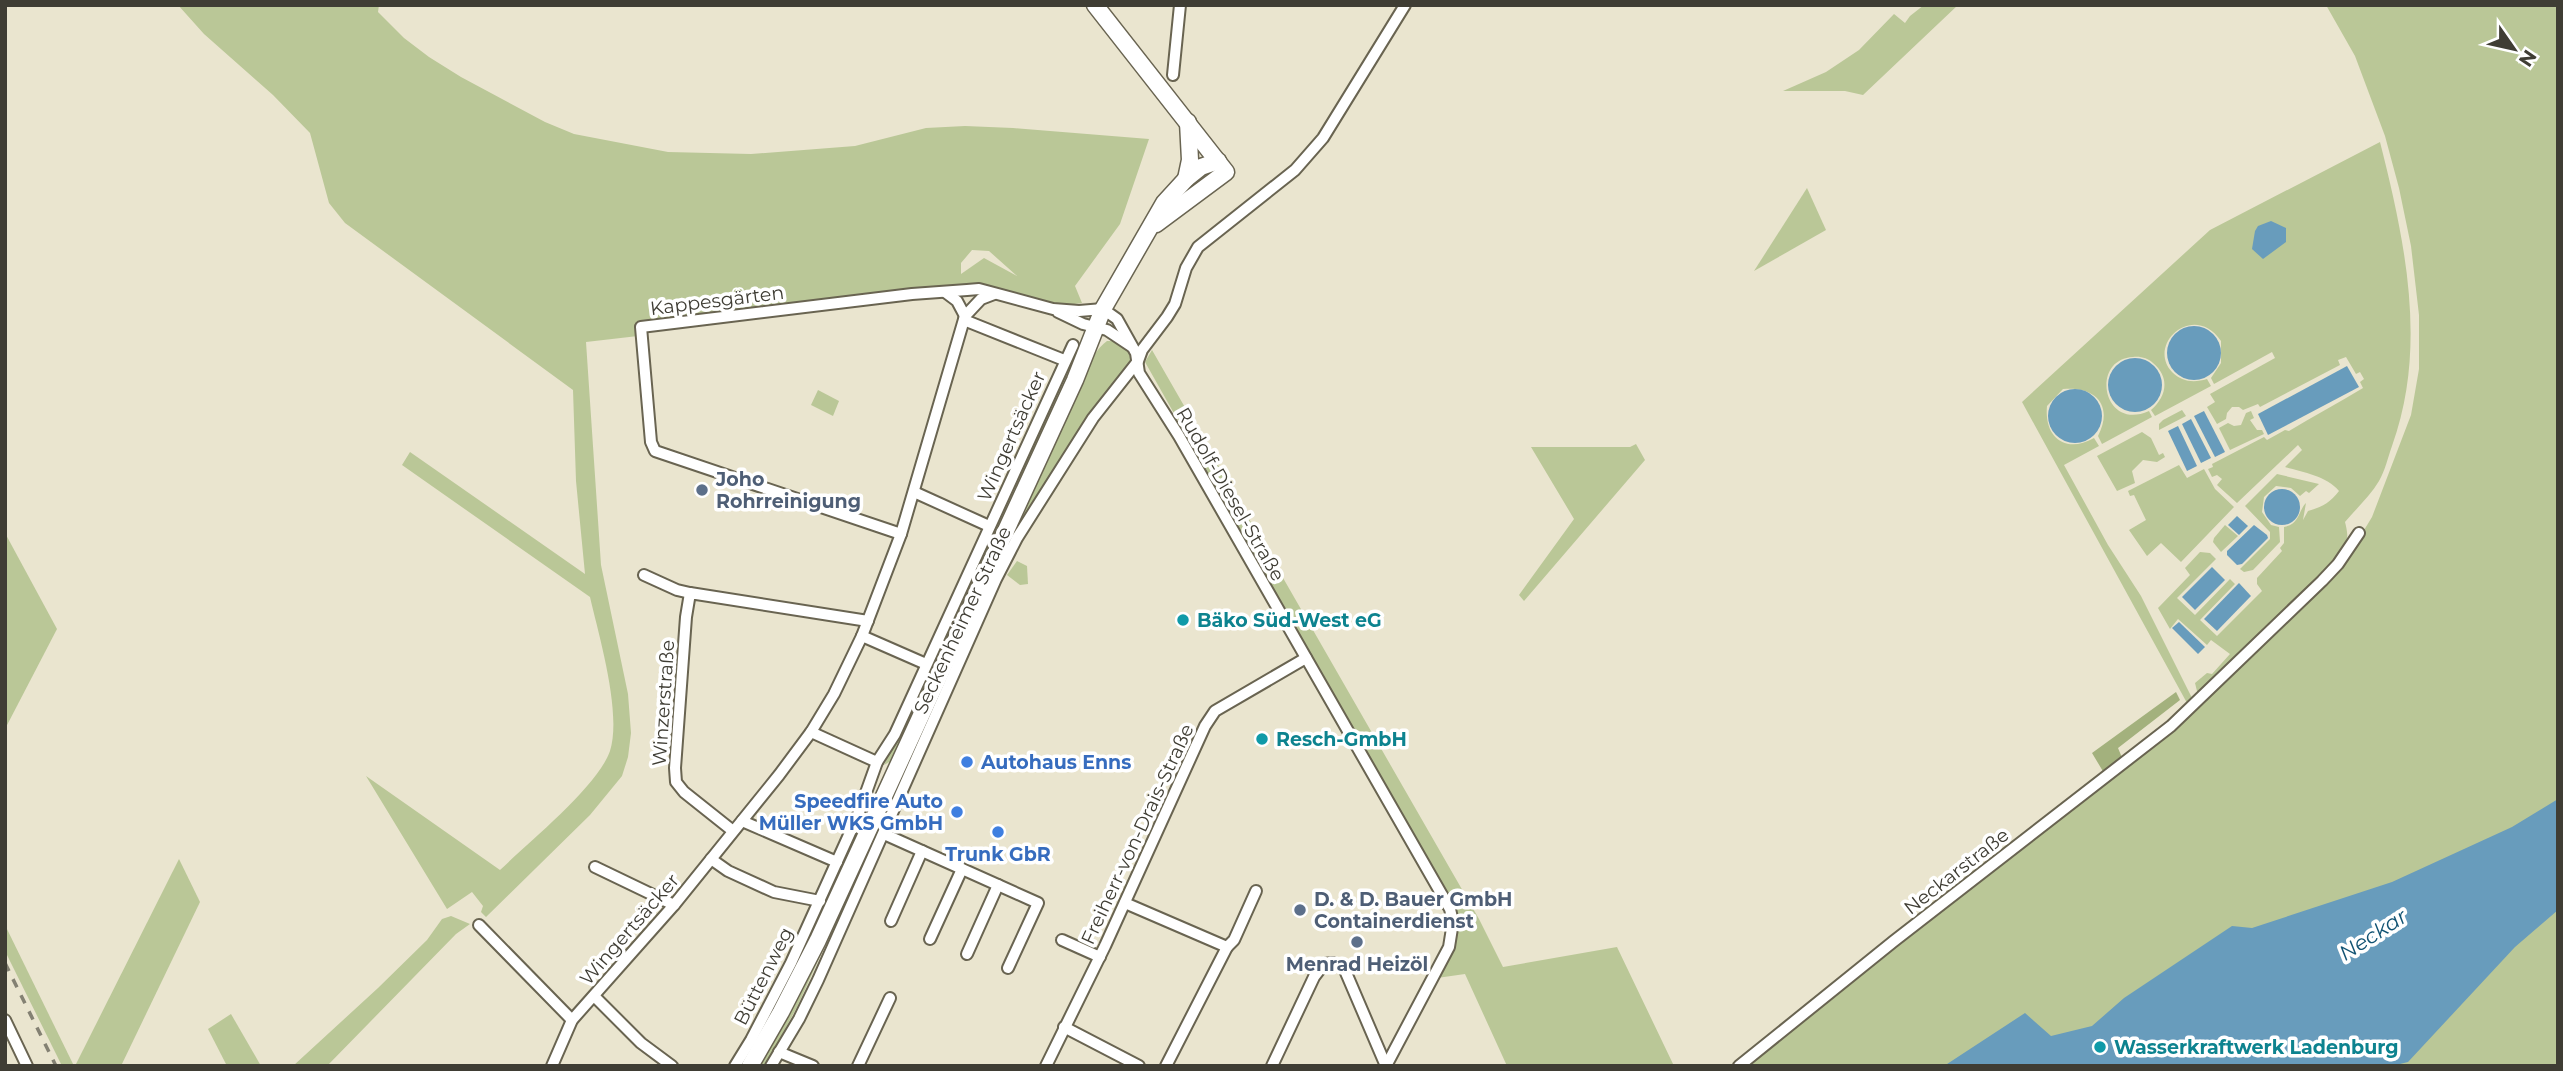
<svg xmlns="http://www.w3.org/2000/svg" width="2563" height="1071" font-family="Montserrat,sans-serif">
  <rect width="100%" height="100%" fill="#eae5cf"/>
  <!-- green -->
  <g fill="#bac797" fill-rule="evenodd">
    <path d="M178,5H379L378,12L404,38L429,57L461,77L545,122L574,134L668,152L751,154L855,146L926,128L965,126L1013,128L1149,139L1120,224L1075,286L1082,303L1059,306L1011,291L980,286L916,289L637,323L638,336L586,342L601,565L628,694L631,733L628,757L622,776L590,815L486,917L481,912L483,906L472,892L447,909L366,776L500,870C529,842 598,786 610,751C622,713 599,636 590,597L402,465L410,452L585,574L576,481L573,390L345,223L329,203L310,133L273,95L204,34ZM972,250L989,251L1017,276L984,258L961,274V263Z"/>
    <path d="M1924,5H1958L1863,95L1845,91H1783L1826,72L1859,50L1894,14L1905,23L1910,16Z"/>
    <path d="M2326,5H2558V1066H1746L2173,729L2217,690L2346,560L2372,517L2411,415L2419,369V315L2411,246L2399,188L2385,136L2355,56Z"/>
    <path d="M2380,142C2405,241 2428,347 2392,446C2388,457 2385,471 2379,481C2370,496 2356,509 2345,522C2346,526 2348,534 2347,538C2342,562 2222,671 2198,695L2195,683L2207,673L2212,674L2230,654L2211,640L2207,645L2178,619L2170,629L2158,608L2190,575L2185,568L2200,552L2210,553L2216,559L2177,598L2195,615L2230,579L2235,584L2200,620L2217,636L2262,591L2257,584V578L2282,551L2280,548L2284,543V527C2300,524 2298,511 2306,503L2303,520L2308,511C2322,507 2330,503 2339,491C2327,476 2302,472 2285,467L2302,450L2298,445L2237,503L2217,485L2222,479L2217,475L2212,477L2208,469L2213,467L2212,464L2264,437L2267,440L2285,430L2289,431C2314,416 2338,403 2363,388L2360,382L2364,379L2360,372L2356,374L2346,357L2338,360L2340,365L2260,407L2258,404L2243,410L2239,407H2232L2227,413L2226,419L2217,424L2207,407L2215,402L2210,394L2275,358L2272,352L2214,384L2211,378L2221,363V341C2194,301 2146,344 2172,372C2182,382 2194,383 2207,379L2211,386L2155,416L2151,410C2167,396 2170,377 2153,363C2148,358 2140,356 2133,357C2090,359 2102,432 2149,411L2152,417L2102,444L2098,436C2114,405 2095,386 2063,389L2047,406C2044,438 2066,454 2094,438L2099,446L2064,465L2108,545L2141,596L2192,698L2187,703L2022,402L2210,230Z"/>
    <path d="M1807,188L1826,230L1754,271Z"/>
    <path d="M1107,341C1120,340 1125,348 1133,357L1088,414L994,574L918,752L917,739C965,632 1014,526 1065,420C1076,398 1087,355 1107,341Z"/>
    <path d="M1152,350L1479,919L1503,967L1617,947L1674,1066H1507L1465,974L1437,978L1453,907L1405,818L1363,748L1145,362Z"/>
    <path d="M1067,363L1071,365L954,629L891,761L884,765Z"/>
    <path d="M818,390L839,401L833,416L811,405Z"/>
    <path d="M2182,410L2186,416L2159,430V424L2163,420Z"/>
    <path d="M2251,411L2254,418L2250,420L2257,430H2262L2264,434L2230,450L2219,428L2228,423L2234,426L2241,425L2246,413Z"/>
    <path d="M2142,432L2151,438L2159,455L2163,453L2165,457L2157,462L2143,460L2132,471L2135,483L2117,491L2097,456Z"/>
    <path d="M1636,444L1645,460L1524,601L1519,595L1574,519L1531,447H1630Z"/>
    <path d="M2179,465L2187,478L2204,469L2215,489L2234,507L2181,562L2161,543L2147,556L2129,530L2146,520L2134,495L2130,496L2128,491Z"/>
    <path d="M2277,474L2319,484L2309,493L2306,491L2300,496L2291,488L2276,486L2264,497L2262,512L2271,525L2279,527L2280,542L2253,570L2244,572L2240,569L2270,539V532L2245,506Z"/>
    <path d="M2225,525L2238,536L2221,552L2213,542L2214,538Z"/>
    <path d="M5,533L57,629L5,729Z"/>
    <path d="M1017,561L1027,566L1028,584L1020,585L1007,575Z"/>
    <path d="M886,806L887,810L797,1007L765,1066H759L804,986L873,831Z"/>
    <path d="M179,859L200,902L121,1066H75Z"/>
    <path d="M451,916L470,924L456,934L327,1066H293L378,988L427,940L442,919Z"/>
    <path d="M5,925L74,1066H62L5,951Z"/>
    <path d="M231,1014L261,1066H227L208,1029Z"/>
  </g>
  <!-- forest -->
  <path fill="#a3b17d" d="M2176,692L2180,700L2118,748L2123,760L2104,773L2092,753Z"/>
  <!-- water -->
  <g fill="#689cbc">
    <path d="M2271,221L2286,228V242L2263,259L2252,249L2255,231L2258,226Z"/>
    <circle cx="2194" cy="353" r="27"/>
    <circle cx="2135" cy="385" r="27"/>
    <path d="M2347,366L2359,387L2268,435L2258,414Z"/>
    <circle cx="2075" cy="416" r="27"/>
    <path d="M2204,411L2225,452L2215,457L2194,416Z"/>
    <path d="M2191,419L2211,458L2201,463L2182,424Z"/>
    <path d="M2178,426L2197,466L2187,471L2168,431Z"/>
    <circle cx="2282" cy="507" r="18"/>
    <path d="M2237,516L2248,526L2239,535L2228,525Z"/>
    <path d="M2254,525L2267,535L2268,538L2242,564L2237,565L2227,555V551Z"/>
    <path d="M2212,567L2225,580L2195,610L2182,597Z"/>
    <path d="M2239,583L2251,596L2217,631L2204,619Z"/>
    <path d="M2179,622L2205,647L2198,654L2172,628Z"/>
    <path d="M2558,799V910L2515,947L2408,1062L2392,1066H1944L2025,1013L2051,1036L2092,1026L2124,998L2232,926L2252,928L2392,882L2512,827Z"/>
  </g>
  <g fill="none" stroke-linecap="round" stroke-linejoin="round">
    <defs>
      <g id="street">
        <path d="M1173,75L1180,5"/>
        <path d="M945,292L957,301L965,316"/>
        <path d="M1058,312L1083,324L1107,330L1131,346"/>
        <path d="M964,320L1064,360"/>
        <path d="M914,492L989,526"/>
        <path d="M901,534L655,451L651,442L641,327L912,294L967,290L979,289L1053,309L1079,311L1103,309L1117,319L1136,353L1139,373L1179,436L1450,909L1453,922L1449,947L1386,1066"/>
        <path d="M644,575L677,590L690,593"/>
        <path d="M862,636L926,664"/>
        <path d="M811,732L877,762"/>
        <path d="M742,821L837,862"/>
        <path d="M733,831L684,792L676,782L675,768L686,617L690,593L868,621"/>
        <path d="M884,834L1038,903L1008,968"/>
        <path d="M711,859L728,871L774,892L820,901"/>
        <path d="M595,867L674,905"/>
        <path d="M1125,903L1227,947L1166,1066"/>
        <path d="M891,921L922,851"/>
        <path d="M479,925L572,1020"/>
        <path d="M930,939L962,869"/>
        <path d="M1062,940L1100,957"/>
        <path d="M1227,947L1234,940L1256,891"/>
        <path d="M967,954L998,885"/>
        <path d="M594,996L641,1043L672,1066"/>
        <path d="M5,1020L27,1066"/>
        <path d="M1064,1027L1139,1066"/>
        <path d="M779,1052L813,1066"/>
        <path d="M552,1066L572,1020L674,905L779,775L811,732L834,694L862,636L901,534L965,316L981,299L994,294"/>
        <path d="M735,1066L751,1040L791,963L858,815L877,762L895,734L1073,345"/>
        <path d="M771,1066L799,1019L818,980L996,579L1017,538L1093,418L1138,361L1142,350L1167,317L1175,304L1186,268L1198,247L1295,170L1323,138L1405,5"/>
        <path d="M858,1066L890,998"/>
        <path d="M1046,1066L1105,946L1205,726L1215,711L1306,658"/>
        <path d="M1272,1066L1314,977L1324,964L1333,963L1344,968L1386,1066"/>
        <path d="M1739,1066L1894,941L2171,726L2322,581L2338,564L2359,533"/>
      </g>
      <g id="secondary">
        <path d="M1095,5L1226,172L1156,224"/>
        <path d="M1186,179L1190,160L1188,122"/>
        <path d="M750,1066L781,1012L818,940L1075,380L1103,309L1164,203L1186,179L1201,167L1218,161"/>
      </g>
    </defs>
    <!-- street casing -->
    <use href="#street" stroke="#696451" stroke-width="14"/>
    <!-- secondary casing -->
    <use href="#secondary" stroke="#696451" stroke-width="19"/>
    <!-- street -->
    <use href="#street" stroke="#fff" stroke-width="10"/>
    <!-- secondary -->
    <use href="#secondary" stroke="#fff" stroke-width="16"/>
    <!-- rail -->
    <path stroke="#848173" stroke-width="3.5" stroke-dasharray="9 9" stroke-linecap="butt" d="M5,963L56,1066"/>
  </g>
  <!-- markers -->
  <g fill="#5c6f8a" stroke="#fff" stroke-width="2.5">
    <circle cx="702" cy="490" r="7"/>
    <circle cx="1300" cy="910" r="7"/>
    <circle cx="1357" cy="942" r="7"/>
  </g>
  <g fill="#0f9aa8" stroke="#fff" stroke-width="2.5">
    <circle cx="1183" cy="620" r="7"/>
    <circle cx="1262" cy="739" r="7"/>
    <circle cx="2100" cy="1047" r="7"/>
  </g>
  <g fill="#3f7fe0" stroke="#fff" stroke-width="2.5">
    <circle cx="967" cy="762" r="7"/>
    <circle cx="957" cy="812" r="7"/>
    <circle cx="998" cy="832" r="7"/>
  </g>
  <g text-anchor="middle" stroke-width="7" stroke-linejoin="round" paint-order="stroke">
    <!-- street labels -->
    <g font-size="19" fill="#3f3d34" stroke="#fff">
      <text transform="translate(717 300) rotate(-7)" y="7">Kappesgärten</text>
      <text transform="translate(1011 436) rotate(-66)" y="7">Wingertsäcker</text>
      <text transform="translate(1231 494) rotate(60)" y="7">Rudolf-Diesel-Straße</text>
      <text transform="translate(962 620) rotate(-65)" y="7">Seckenheimer Straße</text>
      <text transform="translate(663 703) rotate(-86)" y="7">Winzerstraße</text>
      <text transform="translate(1137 834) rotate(-65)" y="7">Freiherr-von-Drais-Straße</text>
      <text transform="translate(1956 871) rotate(-38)" y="7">Neckarstraße</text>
      <text transform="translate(629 929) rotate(-49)" y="7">Wingertsäcker</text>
      <text transform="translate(763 976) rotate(-63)" y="7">Büttenweg</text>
    </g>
    <!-- service labels -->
    <g font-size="19" font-weight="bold" fill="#4e5e75" stroke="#fff" text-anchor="start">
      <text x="716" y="486">Joho<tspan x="716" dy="22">Rohrreinigung</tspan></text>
      <text x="1314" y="906">D. &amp; D. Bauer GmbH<tspan x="1314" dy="22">Containerdienst</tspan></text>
      <text x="1357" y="971" text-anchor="middle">Menrad Heizöl</text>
    </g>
    <!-- culture labels -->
    <g font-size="19" font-weight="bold" fill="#0d838f" stroke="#fff" text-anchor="start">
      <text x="1197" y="627">Bäko Süd-West eG</text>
      <text x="1276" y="746">Resch-GmbH</text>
      <text x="2114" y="1054">Wasserkraftwerk Ladenburg</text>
    </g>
    <!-- shop labels -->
    <g font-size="19" font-weight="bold" fill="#366cbe" stroke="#fff" text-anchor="start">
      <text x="981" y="769">Autohaus Enns</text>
      <text x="943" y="808" text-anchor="end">Speedfire Auto<tspan x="943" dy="22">Müller WKS GmbH</tspan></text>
      <text x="998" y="861" text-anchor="middle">Trunk GbR</text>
    </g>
    <!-- water labels -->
    <g font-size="21" font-style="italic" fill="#115373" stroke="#fff">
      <text transform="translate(2373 935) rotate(-33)" y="7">Neckar</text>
    </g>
  </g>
  <!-- border -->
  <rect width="2563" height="1071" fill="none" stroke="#3f3d34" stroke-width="14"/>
  <!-- north arrow -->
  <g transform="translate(2514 49) rotate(124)" stroke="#ffffff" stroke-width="5" paint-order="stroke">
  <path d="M0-5L12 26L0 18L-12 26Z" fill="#3f3d34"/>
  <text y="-10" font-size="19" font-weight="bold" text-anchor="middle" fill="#3f3d34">N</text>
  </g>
</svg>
